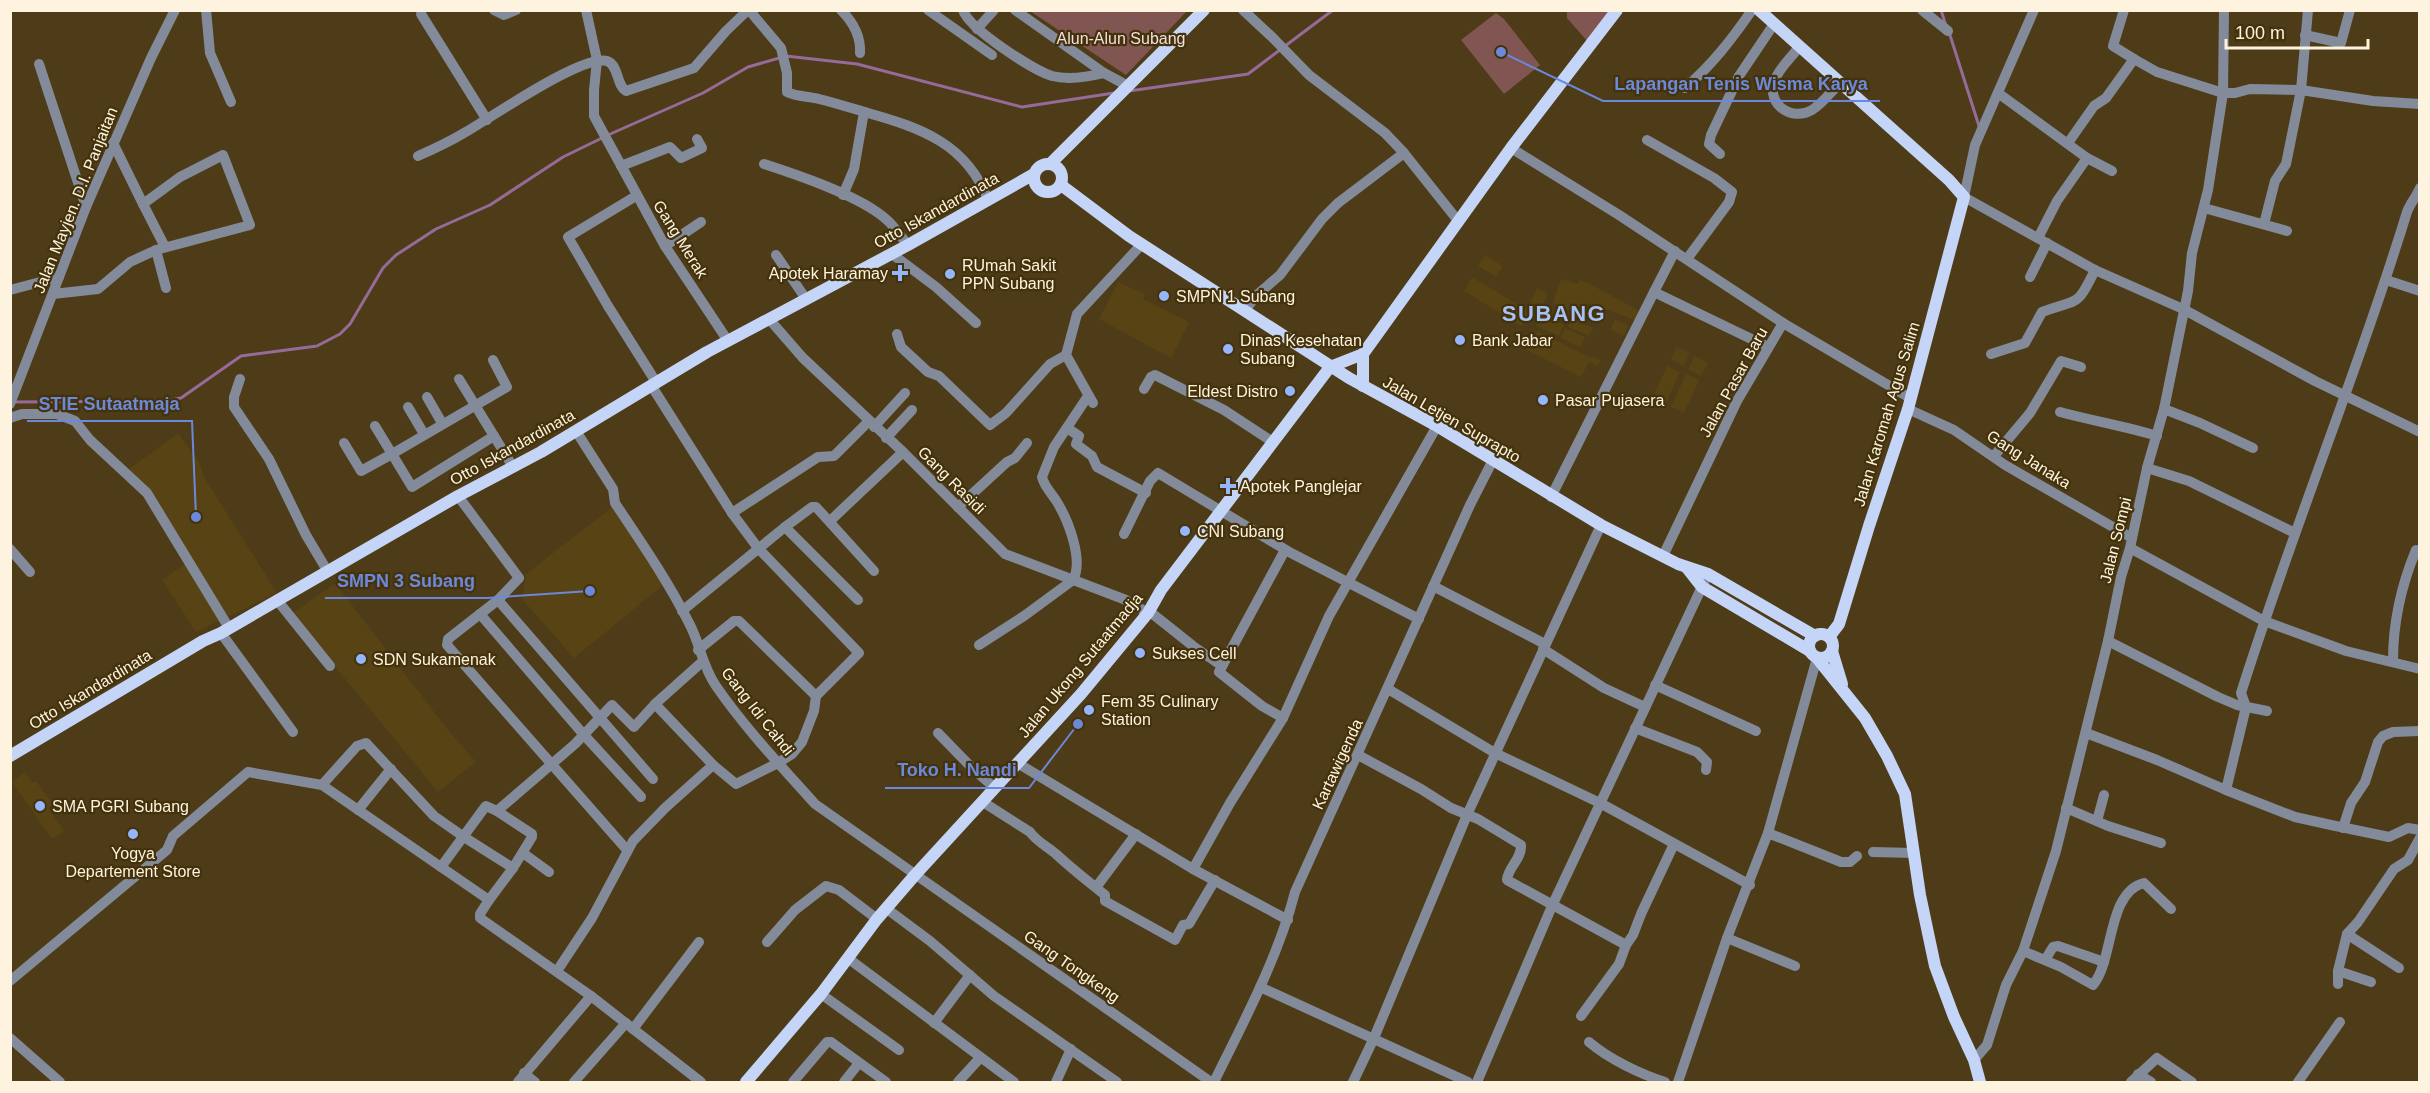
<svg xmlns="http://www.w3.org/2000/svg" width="2430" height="1093" font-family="Arial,sans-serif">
  <rect width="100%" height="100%" fill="#4d3c17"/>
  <!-- built -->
  <g fill="#574314">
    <path d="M1485,255L1503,266L1496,277L1478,266Z"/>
    <path d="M1472,277L1530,312L1521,326L1464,291Z"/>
    <path d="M1561,279L1578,284L1580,280L1588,283L1642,312L1638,321L1587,303L1584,308L1580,307L1576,313L1553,303Z"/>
    <path d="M1118,282L1145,294L1143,299L1189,322L1171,358L1099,319Z"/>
    <path d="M1537,288L1548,294L1541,309L1530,303Z"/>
    <path d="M1593,308L1608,314L1605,322L1590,315Z"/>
    <path d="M1541,315L1564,325L1559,336L1536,326Z"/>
    <path d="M1572,319L1593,328L1589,336L1568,327Z"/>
    <path d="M1615,319L1628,325L1624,336L1610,330Z"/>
    <path d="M1565,328L1585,337L1580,347L1561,338Z"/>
    <path d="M1537,331L1591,358L1592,356L1601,360L1598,366L1589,362L1581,377L1527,350Z"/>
    <path d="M1677,347L1690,353L1683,366L1671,359Z"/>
    <path d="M1695,356L1708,363L1701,376L1688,369Z"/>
    <path d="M1667,366L1680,372L1665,405L1652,399Z"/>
    <path d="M1686,374L1699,380L1684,413L1671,407Z"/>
    <path d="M178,433L200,464L204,477L277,593L196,632L162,580L185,564L129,469Z"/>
    <path d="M614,506L667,582L574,658L522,599L526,574Z"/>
    <path d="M335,583L448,730L476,762L438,792L292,614Z"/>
    <path d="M25,772L33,783L36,781L53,805L48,808L64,831L52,839L12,782Z"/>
  </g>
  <!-- green -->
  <g fill="#815552">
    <path d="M1030,11H1187L1126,75Z"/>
    <path d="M1567,11H1612L1588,42L1567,18Z"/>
    <path d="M1496,13L1504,19L1540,65L1504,94L1461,40Z"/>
  </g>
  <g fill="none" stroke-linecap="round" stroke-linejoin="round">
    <!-- stream -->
    <g stroke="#966b99" stroke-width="3">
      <path d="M1941,10L1946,26"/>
      <path d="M1949,32L1979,126"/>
      <path d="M1129,91L1248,74L1333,10"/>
      <path d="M608,135L703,93L748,67L786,56L857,64L1022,107L1114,93"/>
      <path d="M14,402L165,401L181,398L241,356L317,346L340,334L350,324L383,268L396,255L436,229L490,205L563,157L602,138"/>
    </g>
    <!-- minor -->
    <g stroke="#838b9b" stroke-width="10">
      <path d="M206,10L210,53L231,102"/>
      <path d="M494,10L504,15L516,10"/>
      <path d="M586,10L597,60L594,90V116L665,246L728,341"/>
      <path d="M749,10L781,48L787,73V92C797,97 808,96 819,99C835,103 851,108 868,113C921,128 967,144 988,200"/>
      <path d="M841,10C853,22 861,36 860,53"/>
      <path d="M928,10L992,55"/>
      <path d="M963,10C969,29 1033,70 1052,76C1068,80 1088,77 1104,73"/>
      <path d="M1015,10L1104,73L1128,86"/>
      <path d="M1243,10L1272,37L1309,75L1385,133L1404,153L1338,203L1322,219L1280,275L1258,294L1244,311"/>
      <path d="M1922,10L1948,31"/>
      <path d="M2034,10L1975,145L1964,197L2095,270L2183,309L2315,381L2420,432"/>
      <path d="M421,14L487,120"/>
      <path d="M977,29L994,10"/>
      <path d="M2305,35L2341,43L2350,10"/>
      <path d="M1799,47C1791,58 1778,69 1774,82C1767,104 1791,122 1812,110C1822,104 1831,92 1839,84"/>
      <path d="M2134,59L2157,72L2223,93H2235L2250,89L2301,90L2308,10"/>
      <path d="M39,64L86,207"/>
      <path d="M1685,88C1712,65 1732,39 1752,10"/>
      <path d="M1998,93L2087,158L2112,171"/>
      <path d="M1647,140L1714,178L1732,192L1729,202L1687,259"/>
      <path d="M2068,143L2094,106L2106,98L2134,59L2113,46L2124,10"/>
      <path d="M1511,148L1619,215L1783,323"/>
      <path d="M1404,153L1459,222"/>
      <path d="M1720,154L1709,144L1711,135L1739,76L1774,24"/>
      <path d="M418,156C434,149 449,142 464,133C489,119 582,54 607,61C619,65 616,85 626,91L694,68L726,31L748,10"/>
      <path d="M764,164C798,175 861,196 887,220C895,227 901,237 908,245"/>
      <path d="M621,166L670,147L681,158L702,148L697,139"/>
      <path d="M843,195L854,169L864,112"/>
      <path d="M636,196L568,237L608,306L656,382"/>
      <path d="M143,204L165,247"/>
      <path d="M2204,208L2287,231"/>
      <path d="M2264,224L2275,181L2286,164L2301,90L2373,101L2420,104"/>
      <path d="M2038,238L2057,201L2087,158"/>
      <path d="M665,246L701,222"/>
      <path d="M156,250L166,288"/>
      <path d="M892,254L936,287L976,323"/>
      <path d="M776,255L806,299"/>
      <path d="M2030,277L2047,243"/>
      <path d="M2386,280L2420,291"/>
      <path d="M10,290L59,277"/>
      <path d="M1654,292L1675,251"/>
      <path d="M53,294L98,289L130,262L156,250L250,225L223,155L180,177L143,204L113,143"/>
      <path d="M769,319L803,358L903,452L1005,554L1126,600L1148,613"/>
      <path d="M897,334L901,347L928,372L939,376L990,425L1006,413L1050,364L1066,355"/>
      <path d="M1991,354L2025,343L2042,312C2079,298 2076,309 2095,270"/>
      <path d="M493,360L507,387L392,454L412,487L494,436"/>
      <path d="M240,379L234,397V407L269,459L306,535L328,572"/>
      <path d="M459,379L513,467"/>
      <path d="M1144,389L1151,377L1155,375L1224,410L1273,442"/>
      <path d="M427,397L442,423"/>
      <path d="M1093,403L1066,355L1077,314L1142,244"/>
      <path d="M10,404L86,207L151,58L175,10"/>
      <path d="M408,407L424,434"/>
      <path d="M1908,409L1954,430L2005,465L2132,538"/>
      <path d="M2164,409L2200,423L2253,448"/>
      <path d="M2060,412C2093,421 2125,426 2157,436"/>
      <path d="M10,418L22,414H57L75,421L90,440L147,493L229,628"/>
      <path d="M874,427L905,393"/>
      <path d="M1067,428L1079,436L1076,444L1092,456L1097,467L1146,493"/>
      <path d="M576,431L613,489L615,503C641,542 668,581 689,623C700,643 702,666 716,686C745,728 781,766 815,804L1211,1082"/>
      <path d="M886,438L912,410"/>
      <path d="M344,443L361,471L392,454L375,426"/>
      <path d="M1994,456L2030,413L2061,361L2081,367"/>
      <path d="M2147,468L2189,481L2295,533"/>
      <path d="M458,496L519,578L498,600L448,639L447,645L627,850"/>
      <path d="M1551,497L1654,292L1768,347"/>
      <path d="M958,507L1007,462L1015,458L1027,443"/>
      <path d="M732,513L818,457L834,456L868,422"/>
      <path d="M830,521L903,452"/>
      <path d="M785,527L812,507H816L874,571"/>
      <path d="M1124,534L1150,481L1158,473L1291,553L1419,619"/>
      <path d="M2130,548L2264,621L2346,651L2420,669"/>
      <path d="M10,549L30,572"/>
      <path d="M1663,556L1737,401L1783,323L1910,398"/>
      <path d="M1433,586L1545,644"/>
      <path d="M277,600L330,666"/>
      <path d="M498,600L653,779"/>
      <path d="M682,611L785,527L858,600"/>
      <path d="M1149,611L1193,646L1222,666"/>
      <path d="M480,614L584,735L641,797"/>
      <path d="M221,633L293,732"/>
      <path d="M2108,641L2218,697L2237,705L2267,711"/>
      <path d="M979,645L1024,616L1073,580C1084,560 1068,520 1057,502C1052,494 1044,486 1042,477L1054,447L1088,396"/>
      <path d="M1543,649L1604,688L1645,707"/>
      <path d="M698,650L734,621H739L816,696"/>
      <path d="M2393,661C2393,623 2401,586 2416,550"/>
      <path d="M1655,685L1756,731"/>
      <path d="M1388,689L1495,753L1600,803L1750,885"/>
      <path d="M655,704L713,765"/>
      <path d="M1283,718L1262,706L1219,672L1285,550"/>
      <path d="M1635,728L1697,752L1707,762L1706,770"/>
      <path d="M938,733L973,769L995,788"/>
      <path d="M2086,733L2157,760L2226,790L2246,707L2241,693C2292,531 2357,374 2407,212C2410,204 2416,197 2420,188"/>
      <path d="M1358,755L1421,789L1451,808L1478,819L1521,845C1522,859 1508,867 1507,880L1626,945"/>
      <path d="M1019,764L1193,869L1288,920"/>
      <path d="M2226,790L2295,817L2331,825L2389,837L2408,828L2420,830"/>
      <path d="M983,802L1030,832C1037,842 1047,846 1056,854C1072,869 1089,882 1105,895V901L1175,940L1183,925L1189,924L1215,880"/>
      <path d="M2066,808L2108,826L2161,843"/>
      <path d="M358,810L391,769"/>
      <path d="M497,811L575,744L612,705L634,727L655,704L702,662"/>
      <path d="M2097,821L2104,795"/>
      <path d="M2343,828L2351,803L2365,782L2378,742L2383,736L2393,732L2420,731"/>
      <path d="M1768,833L1841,862H1850L1857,856"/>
      <path d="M1873,852L1914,853"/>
      <path d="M523,853L549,872"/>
      <path d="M441,867L489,900L480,914V918L591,996L701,1082"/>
      <path d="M1193,869L1230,803L1283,718L1329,616L1437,426"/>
      <path d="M1097,886L1136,834"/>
      <path d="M489,900L513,868"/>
      <path d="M887,909L930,941L994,996L1117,1082"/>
      <path d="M2347,934L2399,968"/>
      <path d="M1727,938L1795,966"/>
      <path d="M767,942L795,910L826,886L839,890L877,919"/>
      <path d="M2023,951L2061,967L2093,985C2114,960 2107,892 2144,883L2171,909"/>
      <path d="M849,959L1014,1082"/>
      <path d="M2045,960L2053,947L2058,946L2104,962"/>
      <path d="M557,971L592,918L633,841L665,808L713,765L736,784L778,763L792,754L802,742L814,711L816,696L859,653L758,548L732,513L651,385"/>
      <path d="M2338,971L2371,982"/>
      <path d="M10,981L167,850L173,836L248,772L322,785L441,867L485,807L486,806L497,811L532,834V837L513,868L464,837L434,816L366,743L357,746L322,785"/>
      <path d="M2338,984V971L2347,934L2358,922L2394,869L2408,860L2420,838"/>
      <path d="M1260,987L1468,1082"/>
      <path d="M821,994L899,1050"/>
      <path d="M1581,1016L1619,964L1626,945L1633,935L1641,914L1674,844"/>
      <path d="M934,1023L970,975"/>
      <path d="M633,1029L699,942"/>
      <path d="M10,1038L60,1082"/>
      <path d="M1589,1042C1609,1059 1640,1074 1665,1082"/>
      <path d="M1974,1060L1987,1045L2006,985L2023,951L2056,851L2108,641L2121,577L2130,548L2147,468L2164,409L2188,291L2192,253L2208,190L2223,93L2224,10"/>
      <path d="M524,1073L535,1082"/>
      <path d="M2138,1074L2151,1082"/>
      <path d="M518,1082L591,996"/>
      <path d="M574,1082L626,1023"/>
      <path d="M793,1082L827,1042H831L886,1082"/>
      <path d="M844,1082L859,1063"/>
      <path d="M958,1082L980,1058"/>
      <path d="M1056,1082L1071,1049"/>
      <path d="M1214,1082C1244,1021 1278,958 1295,892L1470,505L1493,460"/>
      <path d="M1353,1082L1374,1038L1467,815L1601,525"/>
      <path d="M1477,1082L1552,906L1708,574"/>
      <path d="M1678,1082L1727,938L1768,833L1817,658"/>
      <path d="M2131,1082L2157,1058L2192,1082"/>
      <path d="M2298,1082L2340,1022"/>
    </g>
    <!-- major -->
    <g stroke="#c5d5f7" stroke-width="12">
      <path d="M1759,10L1949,180L1964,197L1908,409L1869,526L1839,624L1829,637"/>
      <circle cx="1048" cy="178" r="14"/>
      <path d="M1050,164L1204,10"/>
      <path d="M1061,185L1129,236L1349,378L1437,426L1601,525L1678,564L1708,574L1815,636"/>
      <path d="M1363,354L1511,148L1617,10"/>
      <path d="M1363,386V354"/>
      <path d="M1687,568L1702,587L1810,651"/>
      <circle cx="1821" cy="646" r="12"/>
      <path d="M1832,651L1842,684"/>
      <path d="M1817,658L1865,718L1887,756L1905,794L1920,895L1935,966L1954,1017L1974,1060L1980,1082"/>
      <path d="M10,756L203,641L221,633L458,496L541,452L707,352L908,245L1034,174"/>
      <path d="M746,1082L821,994L877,919L915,875L1081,694L1148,613L1161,590L1330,367L1363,354"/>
    </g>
  </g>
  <!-- markers -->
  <g fill="#95b6fd" stroke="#43320b" stroke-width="2">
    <path d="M897 264h6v6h6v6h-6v6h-6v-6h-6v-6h6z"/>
    <circle cx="950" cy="274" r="6"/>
    <circle cx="1164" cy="296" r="6"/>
    <circle cx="1460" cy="340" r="6"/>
    <circle cx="1228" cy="349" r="6"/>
    <circle cx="1290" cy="391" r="6"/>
    <circle cx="1543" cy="400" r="6"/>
    <path d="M1225 477h6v6h6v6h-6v6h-6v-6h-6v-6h6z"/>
    <circle cx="1185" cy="531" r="6"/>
    <circle cx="1140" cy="653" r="6"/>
    <circle cx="361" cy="659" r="6"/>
    <circle cx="1089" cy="710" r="6"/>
    <circle cx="40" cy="806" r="6"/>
    <circle cx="133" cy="834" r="6"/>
  </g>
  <g text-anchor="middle" stroke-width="4.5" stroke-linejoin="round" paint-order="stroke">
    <!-- park labels -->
    <g font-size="16" fill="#f2dedc" stroke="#43320b">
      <text x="1121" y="44">Alun-Alun Subang</text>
    </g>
    <!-- street labels -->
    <g font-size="16" fill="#fef3df" stroke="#43320b">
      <text transform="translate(75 200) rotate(-68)" y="6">Jalan Mayjen. D.I. Panjaitan</text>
      <text transform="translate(936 210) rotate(-29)" y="6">Otto Iskandardinata</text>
      <text transform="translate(681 239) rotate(58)" y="6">Gang Merak</text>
      <text transform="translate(1733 382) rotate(-61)" y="6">Jalan Pasar Baru</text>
      <text transform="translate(1886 414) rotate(-73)" y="6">Jalan Karomah Agus Salim</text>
      <text transform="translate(1452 419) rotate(30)" y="6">Jalan Letjen Suprapto</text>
      <text transform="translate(512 447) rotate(-29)" y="6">Otto Iskandardinata</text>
      <text transform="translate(2029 459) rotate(32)" y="6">Gang Janaka</text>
      <text transform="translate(952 480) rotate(45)" y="6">Gang Rasidi</text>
      <text transform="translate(2115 540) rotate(-76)" y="6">Jalan Sompi</text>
      <text transform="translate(1080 665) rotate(-50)" y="6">Jalan Ukong Sutaatmadja</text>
      <text transform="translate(90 689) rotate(-31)" y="6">Otto Iskandardinata</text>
      <text transform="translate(758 711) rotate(52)" y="6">Gang Idi Cahdi</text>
      <text transform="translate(1337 764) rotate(-65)" y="6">Kartawigenda</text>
      <text transform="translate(1072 966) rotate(35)" y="6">Gang Tongkeng</text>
    </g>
    <!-- poi labels -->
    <g font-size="16" fill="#fef3df" stroke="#43320b" text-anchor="start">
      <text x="962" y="271">RUmah Sakit<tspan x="962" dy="18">PPN Subang</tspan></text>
      <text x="888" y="279" text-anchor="end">Apotek Haramay</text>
      <text x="1176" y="302">SMPN 1 Subang</text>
      <text x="1240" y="346">Dinas Kesehatan<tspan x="1240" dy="18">Subang</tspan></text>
      <text x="1472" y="346">Bank Jabar</text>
      <text x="1278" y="397" text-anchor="end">Eldest Distro</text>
      <text x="1555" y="406">Pasar Pujasera</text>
      <text x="1240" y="492">Apotek Panglejar</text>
      <text x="1197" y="537">CNI Subang</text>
      <text x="1152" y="659">Sukses Cell</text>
      <text x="373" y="665">SDN Sukamenak</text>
      <text x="1101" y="707">Fem 35 Culinary<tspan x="1101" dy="18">Station</tspan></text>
      <text x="52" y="812">SMA PGRI Subang</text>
      <text x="133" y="859" text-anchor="middle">Yogya<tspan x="133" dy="18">Departement Store</tspan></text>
    </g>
    <!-- district labels -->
    <g font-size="22" font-weight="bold" letter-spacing="1.5" fill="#a7c0f5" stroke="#43320b">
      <text x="1554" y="321">SUBANG</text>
    </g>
  </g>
  <!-- callouts -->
  <path fill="none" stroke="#6c88da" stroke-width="2" d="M1501 52L1603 101H1880M196 517L192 421H27M590 591L487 598H325M1078 724L1029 788H885"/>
  <g fill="#6c88da" stroke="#43320b" stroke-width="2">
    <circle cx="1501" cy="52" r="6"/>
    <circle cx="196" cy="517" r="6"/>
    <circle cx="590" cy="591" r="6"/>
    <circle cx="1078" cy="724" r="6"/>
  </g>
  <g font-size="18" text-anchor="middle" font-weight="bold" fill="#6c88da" stroke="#43320b" stroke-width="4.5" stroke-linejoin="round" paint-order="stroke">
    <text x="1741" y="90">Lapangan Tenis Wisma Karya</text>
    <text x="109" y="410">STIE Sutaatmaja</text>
    <text x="406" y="587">SMPN 3 Subang</text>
    <text x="957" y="776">Toko H. Nandi</text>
  </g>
  <!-- border -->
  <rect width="2430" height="1093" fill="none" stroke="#fef3df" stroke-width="24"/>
  <!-- scale -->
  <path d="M2226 39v9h142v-9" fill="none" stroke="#fef3df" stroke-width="3"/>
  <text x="2235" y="39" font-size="18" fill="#fef3df" stroke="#43320b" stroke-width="4.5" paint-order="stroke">100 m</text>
</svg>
